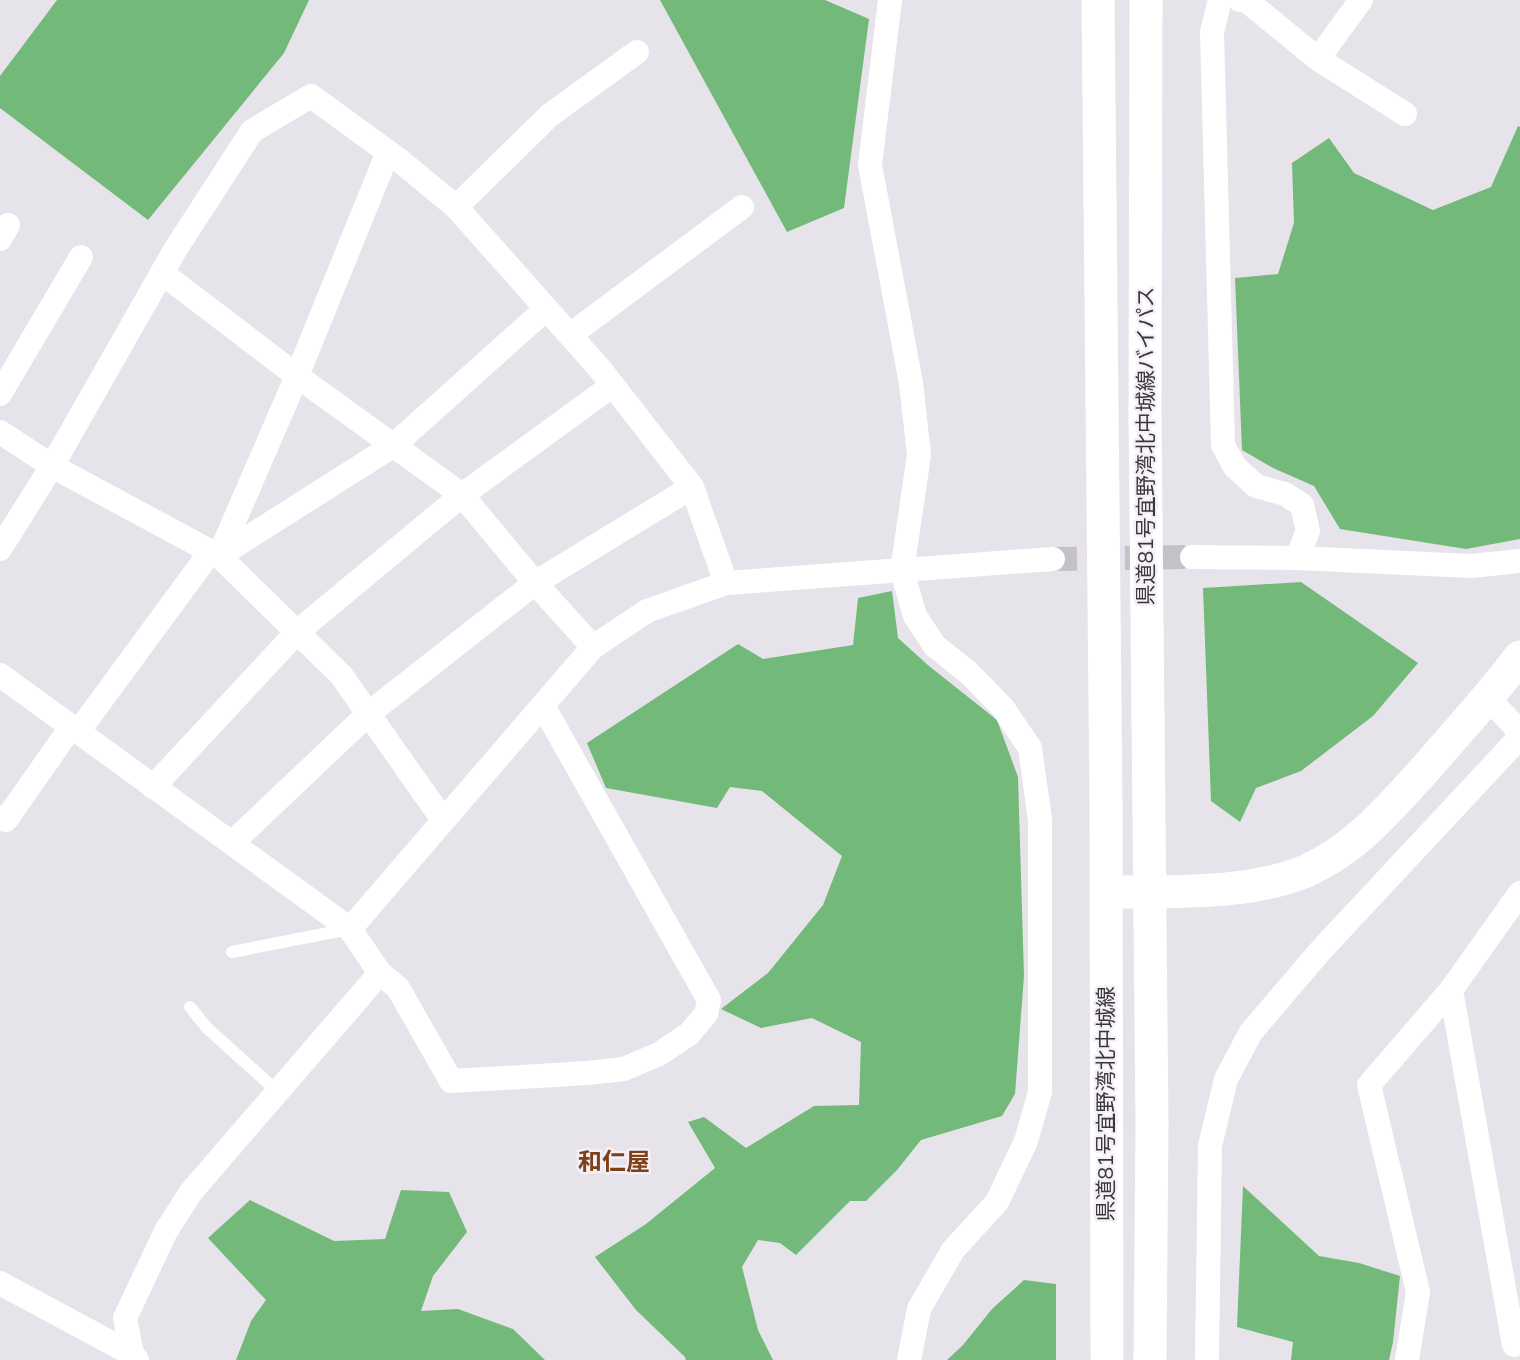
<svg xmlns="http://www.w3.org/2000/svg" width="1520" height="1360" font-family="Mulish,'Noto Sans JP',sans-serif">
  <rect width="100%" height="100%" fill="#e7e3ea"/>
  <!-- forest -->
  <g fill="#73b97a">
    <path d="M57,0H309L284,53L148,220L0,108V76Z"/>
    <path d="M660,0H825L869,19L844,208L787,232Z"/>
    <path d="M1518,126L1520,127V539L1466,549L1340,529L1314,486L1273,468L1242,450L1235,278L1278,274L1294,223L1292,163L1329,138L1354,173L1433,210L1491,187Z"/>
    <path d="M1301,582L1418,663L1373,716L1301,771L1256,788L1240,822L1211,801L1203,588Z"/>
    <path d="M892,591L898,638L929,666L997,720L1018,777L1024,976L1015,1094L1002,1116L921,1140L897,1170L866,1201H850L796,1255L780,1243L758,1240L742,1267L758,1330L773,1360H686L685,1357L636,1310L595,1257L646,1224L715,1168L688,1122L704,1117L746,1148L814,1106L859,1105L861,1042L812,1018L761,1028L721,1009L768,973L823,905L842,856L762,791L730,787L717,808L606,788L587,743L738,644L763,659L853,645L858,598Z"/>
    <path d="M1243,1186L1319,1256L1359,1263L1400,1276L1393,1342L1389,1360H1291L1293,1342L1237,1327Z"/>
    <path d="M401,1190L449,1192L467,1232L433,1276L421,1311L458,1309L513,1329L545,1360H236L251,1321L266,1300L208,1238L250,1200L334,1241L385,1239Z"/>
    <path d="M1024,1280L1056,1284V1360H947L963,1345L992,1309Z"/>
  </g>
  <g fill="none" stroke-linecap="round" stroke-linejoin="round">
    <!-- minor-tunnel -->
    <path stroke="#c4c1c7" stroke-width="24" stroke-dasharray="24 12" stroke-linecap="butt" d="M1053,559L1192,557"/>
    <!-- service -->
    <g stroke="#fff" stroke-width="12">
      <path d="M232,952L349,929"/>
      <path d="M190,1007L207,1028L277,1091"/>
    </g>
    <!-- minor -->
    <g stroke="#fff" stroke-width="24">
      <path d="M890,0L870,165L911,383L919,455L902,571L915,616L935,646L969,673L1003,708L1030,748L1040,820V1092L1026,1141L997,1202L953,1250L919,1309L909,1360"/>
      <path d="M1220,0L1212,32L1223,445L1235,467L1256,486L1285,494L1302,505L1308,531L1297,558"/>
      <path d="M1240,0L1247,1L1318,59L1405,114"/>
      <path d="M1318,59L1361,0"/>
      <path d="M456,207L550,115L637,52"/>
      <path d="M0,239L8,225"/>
      <path d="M162,273L297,376L462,495L535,583L593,647"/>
      <path d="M570,335L742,207"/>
      <path d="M0,394L81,257"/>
      <path d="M0,432L52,466L219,556L341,675L443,820"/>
      <path d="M0,549L52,466L175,250L252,131L311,96L399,160L456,207L600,369L692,487L726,583"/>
      <path d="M219,556L297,376L388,152"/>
      <path d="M219,556L394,445L546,309"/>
      <path d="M1192,557L1297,558L1471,566L1520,561"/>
      <path d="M0,675L350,929L593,647L647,611L726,583L1053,559"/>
      <path d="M1488,698L1520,732"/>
      <path d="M78,732L211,551"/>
      <path d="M153,787L297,632L462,495L613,385"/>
      <path d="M0,817L6,820L71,727"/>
      <path d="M232,843L368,714L535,583L692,487"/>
      <path d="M380,973L398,988L451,1081L588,1073L624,1069L659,1054L689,1034L706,1014L709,1000L543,706"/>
      <path d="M1451,990L1514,1345"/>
      <path d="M0,1283L132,1354L137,1360"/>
      <path d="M132,1354L125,1318L166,1231L191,1192L380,973L350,929"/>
      <path d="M1207,1360L1210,1146L1226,1079L1251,1032L1322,949L1520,737"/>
      <path d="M1407,1360L1418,1292L1369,1085L1451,990L1520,893"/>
    </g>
    <!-- primary -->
    <g stroke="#fff" stroke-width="33">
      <path d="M1098,0L1106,804L1107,1360"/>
      <path d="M1146,0L1145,415L1152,1124L1150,1360"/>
      <path d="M1126,892C1182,892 1254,893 1306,871C1358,848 1392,805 1429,765C1460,729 1491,695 1520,657"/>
    </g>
  </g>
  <g text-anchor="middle" stroke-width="5" stroke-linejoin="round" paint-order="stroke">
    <!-- street labels -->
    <g font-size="21" fill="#39373a" stroke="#f5f0f8">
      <text transform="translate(1146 446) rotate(-90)" y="7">県道81号宜野湾北中城線バイパス</text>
      <text transform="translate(1106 1104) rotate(-90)" y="7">県道81号宜野湾北中城線</text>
    </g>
    <!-- quarter labels -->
    <g font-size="24" font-weight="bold" fill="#7e4117" stroke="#f5f0f8">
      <text x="614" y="1170">和仁屋</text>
    </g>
  </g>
</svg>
